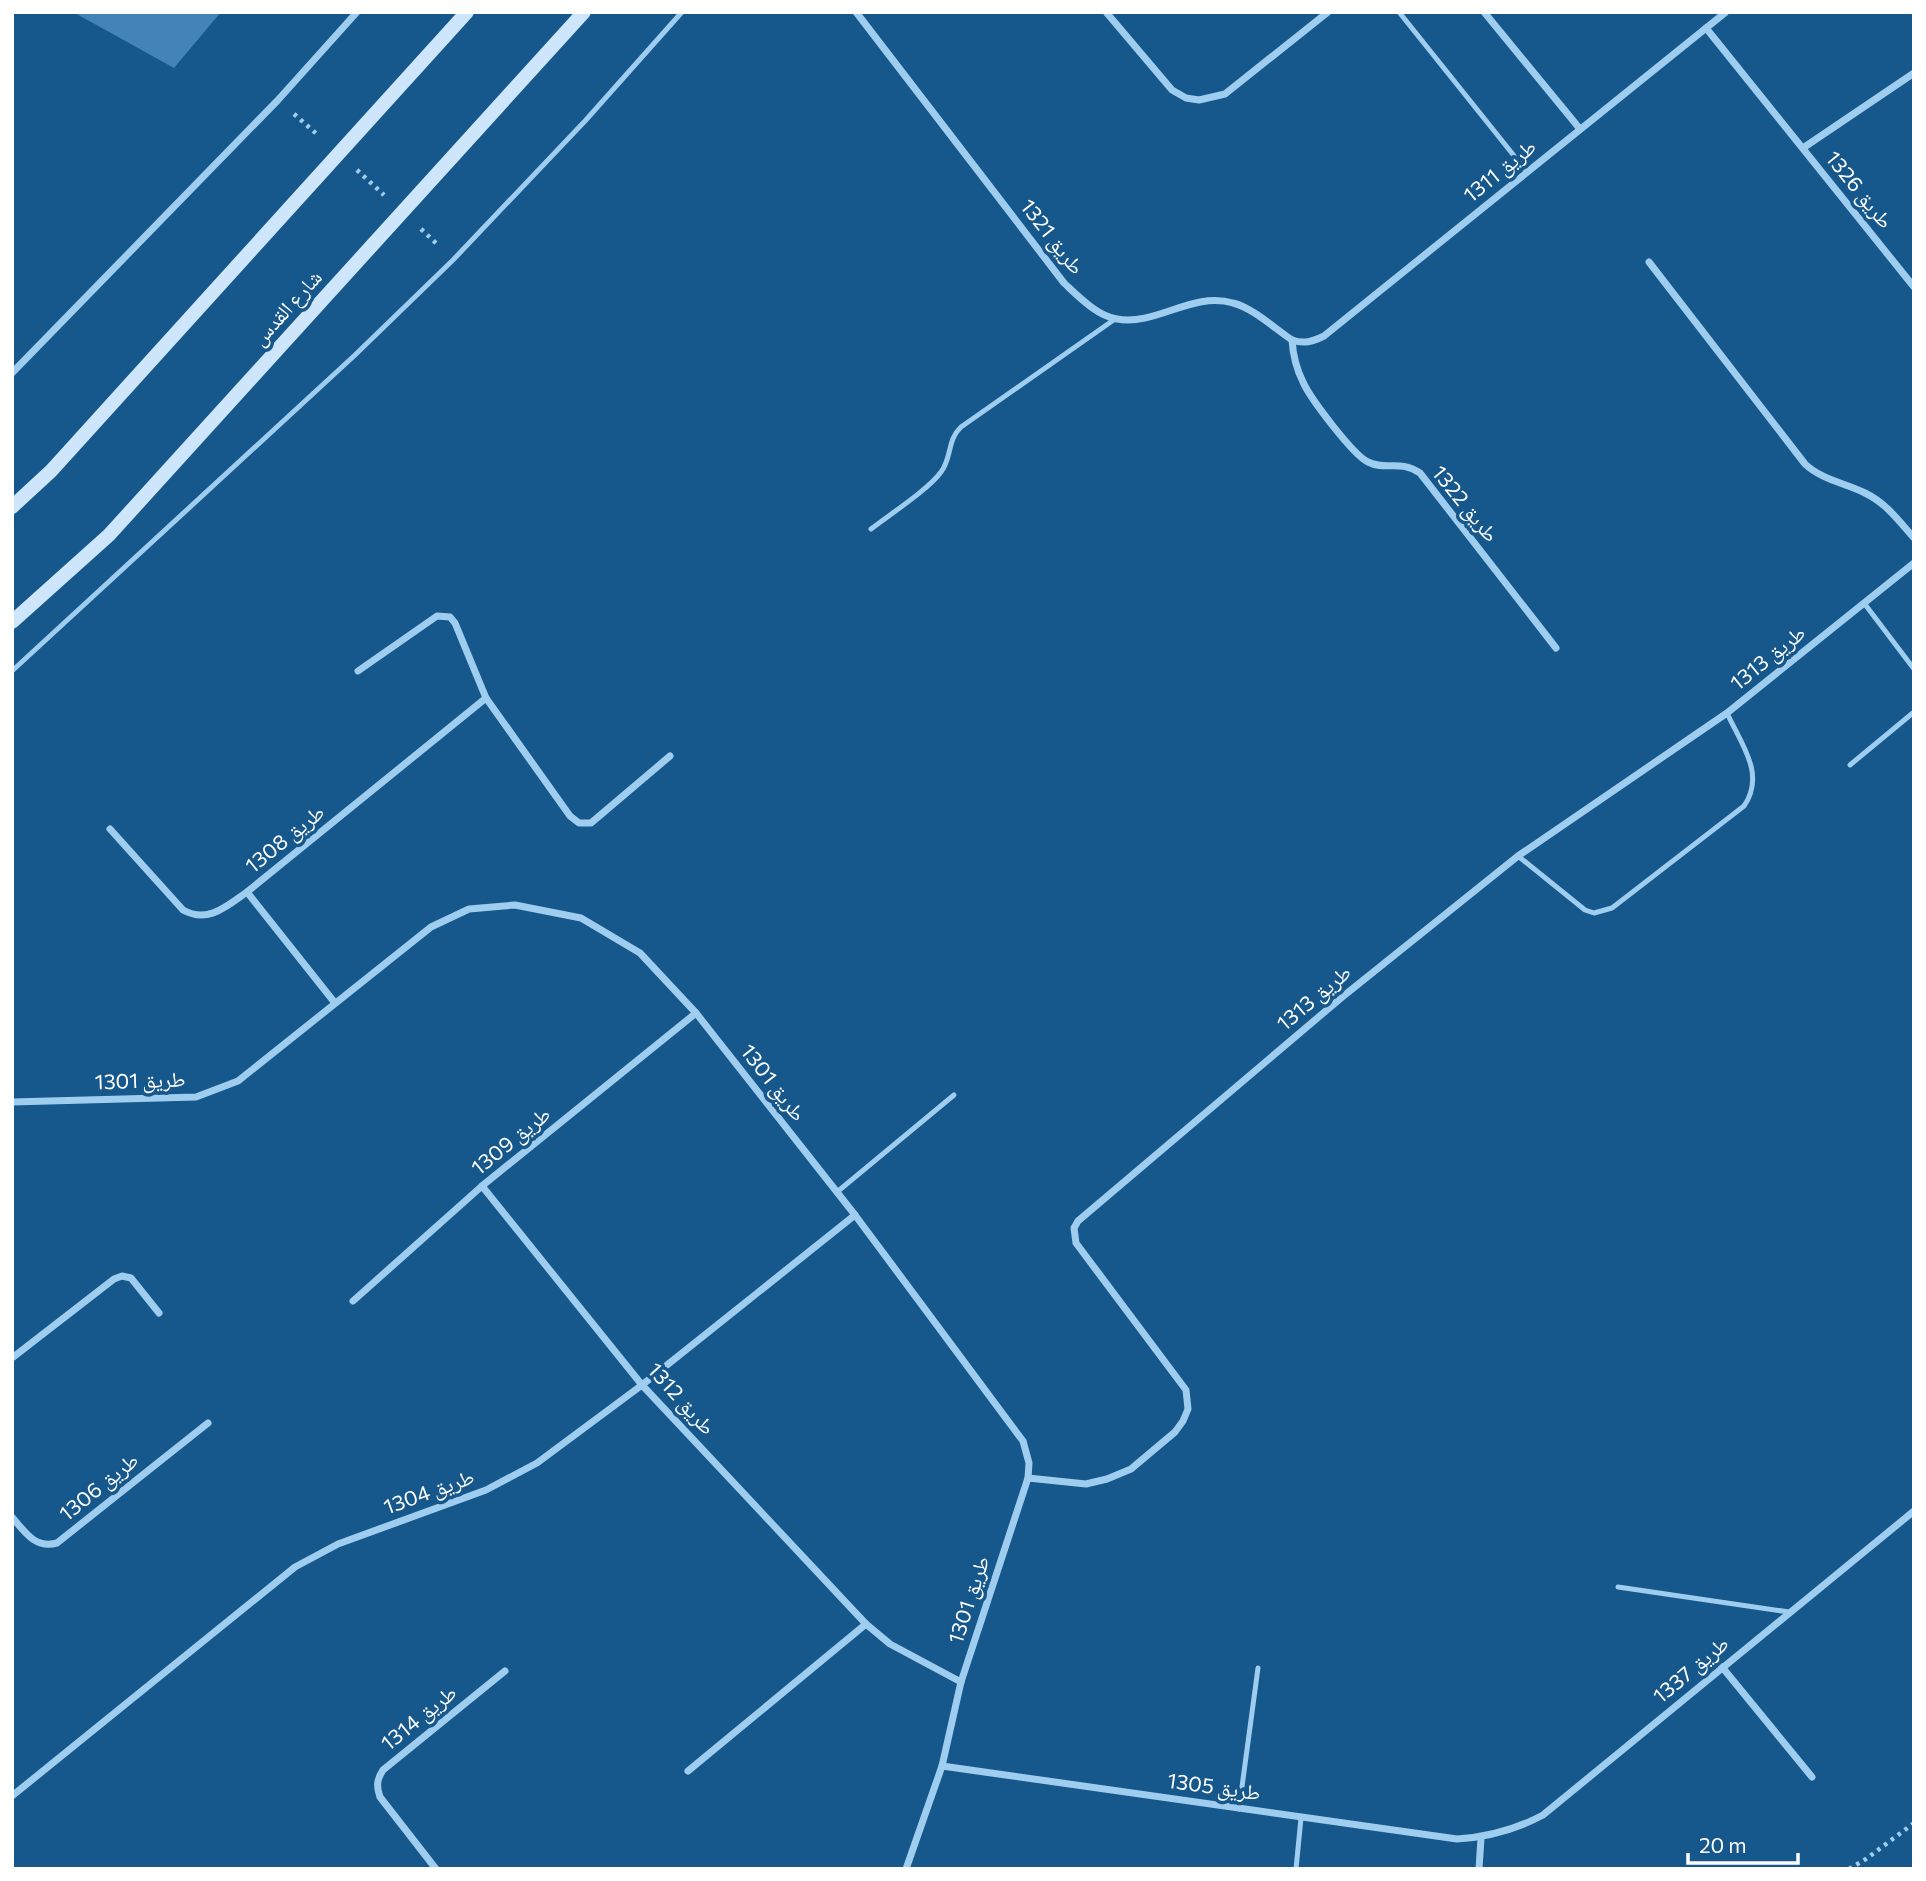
<svg xmlns="http://www.w3.org/2000/svg" width="1926" height="1881" font-family="Commissioner,'Noto Naskh Arabic',sans-serif">
  <rect width="100%" height="100%" fill="#16578c"/>
  <!-- building -->
  <path fill="#4383b7" d="M73,12H221L174,68Z"/>
  <g fill="none" stroke-linecap="round" stroke-linejoin="round">
    <!-- path -->
    <g stroke="#9fcdef" stroke-width="4.5" stroke-dasharray="3.5 5" stroke-linecap="butt">
      <path d="M294,114L319,136"/>
      <path d="M357,170L384,195"/>
      <path d="M421,229L438,245"/>
      <path d="M1849,1869L1866,1859L1914,1823"/>
    </g>
    <!-- service -->
    <g stroke="#9fcdef" stroke-width="5">
      <path d="M1399,12L1527,172"/>
      <path d="M871,529C889,515 929,489 941,472C952,458 947,440 961,427L1115,319"/>
      <path d="M1864,603L1914,669"/>
      <path d="M12,671L355,355L453,260L585,121L682,12"/>
      <path d="M1850,765L1914,712"/>
      <path d="M1518,856L1585,910L1594,913L1612,908L1744,806C1766,774 1741,744 1727,713"/>
      <path d="M837,1192L954,1095"/>
      <path d="M1618,1587L1789,1612"/>
      <path d="M1239,1809L1258,1668"/>
      <path d="M1296,1869L1301,1818"/>
    </g>
    <!-- minor -->
    <g stroke="#9fcdef" stroke-width="7">
      <path d="M856,12L1064,283C1078,296 1097,316 1117,319C1157,326 1192,291 1233,303C1253,308 1274,328 1292,340C1304,344 1312,342 1324,336L1726,12"/>
      <path d="M1106,12L1172,90L1186,98L1199,100L1225,94L1328,12"/>
      <path d="M1484,12L1580,129"/>
      <path d="M1706,28L1914,287"/>
      <path d="M1803,148L1914,73"/>
      <path d="M1649,262L1805,464C1822,480 1845,483 1865,493C1886,503 1899,521 1914,538"/>
      <path d="M1292,340C1293,355 1296,368 1303,382C1310,398 1353,455 1368,462C1386,471 1399,459 1420,473L1556,648"/>
      <path d="M12,373L278,100L357,12"/>
      <path d="M358,671L437,616L450,617L455,623L486,698L570,816L579,823H591L670,756"/>
      <path d="M110,829L183,910C208,924 227,906 247,892L486,698"/>
      <path d="M247,892L335,1003"/>
      <path d="M12,1102L196,1097L238,1081L431,927L469,909L515,905L581,918L640,953L696,1013L855,1215L1023,1441L1029,1463L1028,1478L961,1682L942,1766L906,1869"/>
      <path d="M482,1186L642,1385L866,1624L890,1644L961,1682"/>
      <path d="M353,1301L482,1186L696,1013"/>
      <path d="M12,1358L114,1279L122,1276L131,1278L159,1313"/>
      <path d="M1028,1478L1086,1484L1107,1479L1131,1469L1175,1432L1183,1421L1188,1409L1186,1390L1076,1243L1074,1228L1078,1221L1341,998L1518,856L1727,713L1914,563"/>
      <path d="M12,1517C25,1532 35,1549 57,1543L208,1423"/>
      <path d="M1722,1667L1812,1777"/>
      <path d="M942,1766L1457,1839C1489,1837 1515,1830 1543,1815L1914,1511"/>
      <path d="M688,1771L866,1624"/>
      <path d="M12,1796L295,1567L338,1544L486,1490L537,1463L642,1385L855,1215"/>
      <path d="M436,1869L380,1797C376,1786 377,1779 383,1770L505,1671"/>
      <path d="M1479,1869L1481,1838"/>
    </g>
    <!-- secondary -->
    <g stroke="#cde6fb" stroke-width="14">
      <path d="M12,507L51,471L467,12"/>
      <path d="M12,622L109,535L584,12"/>
    </g>
  </g>
  <g text-anchor="middle" stroke-width="7" stroke-linejoin="round" paint-order="stroke">
    <!-- street labels -->
    <g font-size="21" fill="#fff" stroke="#16578c">
      <text transform="translate(1500 171) rotate(-39)" y="7">طريق 1311</text>
      <text transform="translate(1859 190) rotate(51)" y="7">طريق 1326</text>
      <text transform="translate(1052 237) rotate(52)" y="7">طريق 1321</text>
      <text transform="translate(287 308) rotate(-48)" y="7">شارع القدس</text>
      <text transform="translate(1465 504) rotate(51)" y="7">طريق 1322</text>
      <text transform="translate(1768 658) rotate(-39)" y="7">طريق 1313</text>
      <text transform="translate(285 839) rotate(-39)" y="7">طريق 1308</text>
      <text transform="translate(1314 998) rotate(-40)" y="7">طريق 1313</text>
      <text transform="translate(140 1081) rotate(-2)" y="7">طريق 1301</text>
      <text transform="translate(773 1083) rotate(52)" y="7">طريق 1301</text>
      <text transform="translate(511 1141) rotate(-39)" y="7">طريق 1309</text>
      <text transform="translate(681 1399) rotate(48)" y="7">طريق 1312</text>
      <text transform="translate(99 1487) rotate(-39)" y="7">طريق 1306</text>
      <text transform="translate(429 1492) rotate(-20)" y="7">طريق 1304</text>
      <text transform="translate(969 1600) rotate(-72)" y="7">طريق 1301</text>
      <text transform="translate(1691 1670) rotate(-40)" y="7">طريق 1337</text>
      <text transform="translate(419 1718) rotate(-39)" y="7">طريق 1314</text>
      <text transform="translate(1214 1787) rotate(8)" y="7">طريق 1305</text>
    </g>
  </g>
  <!-- border -->
  <rect width="1926" height="1881" fill="none" stroke="#ffffff" stroke-width="28"/>
  <!-- scale -->
  <path d="M1688 1853v10h110v-10" fill="none" stroke="#ffffff" stroke-width="3.5"/>
  <text x="1699" y="1853" font-size="21" fill="#ffffff" stroke="#16578c" stroke-width="5" paint-order="stroke">20 m</text>
</svg>
